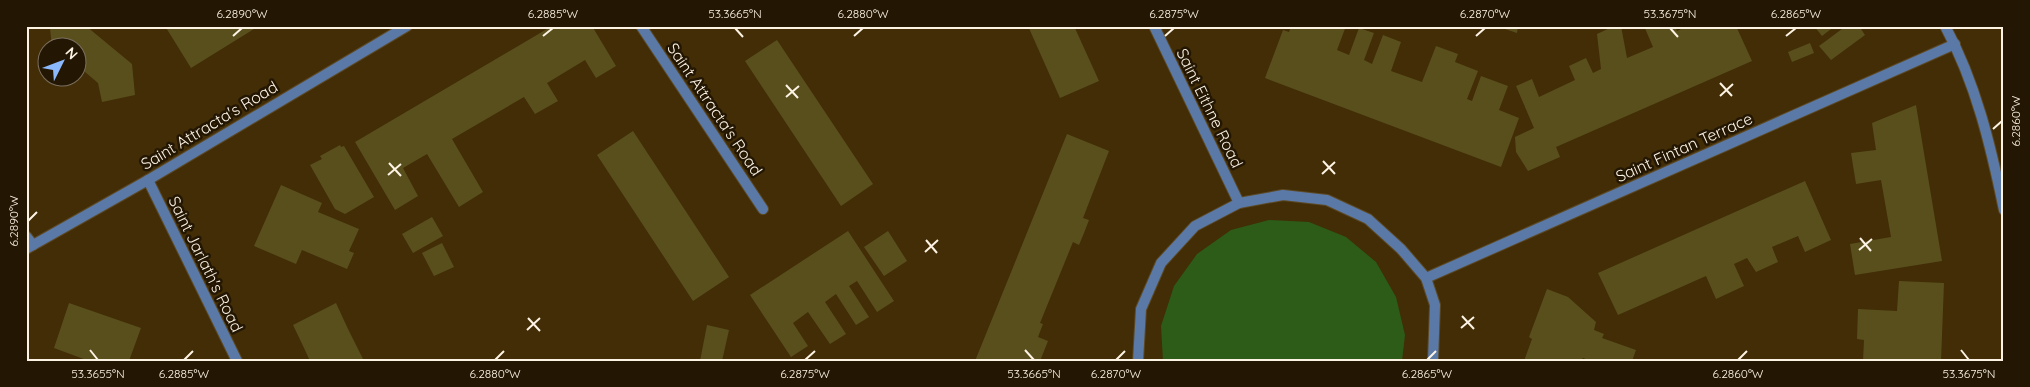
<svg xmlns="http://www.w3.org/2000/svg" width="2030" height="387" font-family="Quicksand,sans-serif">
  <rect width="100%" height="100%" fill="#422d06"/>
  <!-- green -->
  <path fill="#2c5c18" d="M1269,220L1309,222L1346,237L1376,262L1396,297L1405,335L1402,361H1163L1161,326L1174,286L1197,254L1231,230Z"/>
  <!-- building -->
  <g fill="#594f1d">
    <path d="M72,26H86L132,64L135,95L102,102L98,83L78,66V48H52L50,28Z"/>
    <path d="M165,26H259L191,68Z"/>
    <path d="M552,26H592L616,66L596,78L585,60L547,83L558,101L535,114L524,97L452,139L483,192L459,207L427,154L403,168L418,196L395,210L355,142Z"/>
    <path d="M1028,26H1074L1099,81L1060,98Z"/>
    <path d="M1291,26H1346L1337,50L1349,55L1359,28L1374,33L1364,60L1372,64L1383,35L1401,42L1391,71L1422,82L1436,46L1458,54L1455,62L1478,71L1467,99L1472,101L1481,76L1508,86L1499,110L1519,118L1501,167L1265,78L1283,30L1289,32Z"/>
    <path d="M1496,26H1518L1517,33Z"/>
    <path d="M1614,26H1621L1627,58L1653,47L1644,26H1675L1677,31L1687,26H1736L1752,61L1556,147L1560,157L1528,171L1516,152L1515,137L1534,128L1516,86L1532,79L1539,97L1575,80L1569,66L1586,58L1593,73L1601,69L1597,34Z"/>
    <path d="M1814,26H1835L1822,36Z"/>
    <path d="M1846,26H1859L1865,35L1831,60L1819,46Z"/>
    <path d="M777,40L873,184L841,206L745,61Z"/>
    <path d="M1810,43L1814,53L1792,62L1788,52Z"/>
    <path d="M1916,105L1942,261L1855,275L1850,244L1891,237L1881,180L1856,184L1851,153L1876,150L1872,123Z"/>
    <path d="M633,131L729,277L693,301L597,155Z"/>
    <path d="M1067,134L1109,151L1083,218L1089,220L1084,233L1079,245L1073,242L1040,323L1043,324L1038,337L1048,341L1040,361H975Z"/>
    <path d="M340,145L341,147L344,146L374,197L345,214L335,209L310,165L322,159L320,156Z"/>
    <path d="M1805,181L1831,240L1805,252L1798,236L1772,247L1778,262L1756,272L1747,258L1734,264L1744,286L1716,299L1706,276L1618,315L1598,273Z"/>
    <path d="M281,185L322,203L318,212L359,229L349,251L354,253L347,269L302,250L296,264L254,246Z"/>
    <path d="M432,217L443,236L413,253L402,234Z"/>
    <path d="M848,231L894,301L877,312L857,281L849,286L869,317L856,325L836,294L825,302L846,334L830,344L808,312L793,323L808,346L791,357L750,295Z"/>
    <path d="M888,231L907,261L884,276L864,247Z"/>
    <path d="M442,243L454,267L434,276L422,253Z"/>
    <path d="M1899,281L1944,283L1941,361H1863L1864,340L1857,339L1858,309L1897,311Z"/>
    <path d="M1547,289L1568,297L1596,322L1594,330L1604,334L1602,338L1636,350L1632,361H1591L1583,358L1582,359L1586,361H1524L1532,339L1529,337Z"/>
    <path d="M69,303L141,328L129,361H89L54,348Z"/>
    <path d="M336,303L348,329L364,361H310L305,350L293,325Z"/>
    <path d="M707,325L729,330L722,361H700Z"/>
  </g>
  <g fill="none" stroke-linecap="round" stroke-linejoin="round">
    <defs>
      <path id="lane" d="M26,236L33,245"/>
      <g id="street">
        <path d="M641,26L763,209"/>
        <path d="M1154,26L1239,203"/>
        <path d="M1945,26C1976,83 1991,147 2004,210"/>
        <path d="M148,180L237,361"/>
        <path d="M26,249L148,180L407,26"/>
        <path d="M1426,278L1955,44"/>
        <path d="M1138,361L1141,309L1161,263L1195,226L1239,203L1283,195L1327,200L1368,219L1401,249L1426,278L1435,305L1433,361"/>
      </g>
    </defs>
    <!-- lane casing -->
    <use href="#lane" stroke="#5c4925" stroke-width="12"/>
    <!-- street casing -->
    <use href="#street" stroke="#5c4925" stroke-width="12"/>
    <!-- lane -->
    <use href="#lane" stroke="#5a79a7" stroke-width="10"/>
    <!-- street -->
    <use href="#street" stroke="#5a79a7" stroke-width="10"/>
  </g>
  <!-- ticks -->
  <path fill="none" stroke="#fdf3e4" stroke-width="2" d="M735,28L743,37M1670,28L1678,37M233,36L242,28M543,36L553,28M854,36L863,28M1165,36L1174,28M1476,36L1485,28M1786,36L1796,28M1720,83L1732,96M786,85L798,98M1720,96L1733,84M786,97L799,86M1993,129L2002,121M1323,161L1335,174M389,163L401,176M1322,174L1335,162M388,175L401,164M28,221L37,212M1860,238L1871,251M926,240L937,253M1859,250L1872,239M925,252L938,240M1462,316L1474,329M528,318L540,331M1461,328L1474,317M527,330L540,318M90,350L98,360M1025,350L1034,360M1961,350L1969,360M184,360L193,351M495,360L504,351M805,360L815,351M1116,360L1125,351M1427,360L1436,351M1738,360L1747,351"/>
  <g text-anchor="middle" stroke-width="5" stroke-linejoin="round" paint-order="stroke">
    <!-- street labels -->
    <g font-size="16" fill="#fdf3e4" stroke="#231704">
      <text transform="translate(1210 108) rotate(64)" y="6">Saint Eithne Road</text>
      <text transform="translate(715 109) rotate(56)" y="6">Saint Attracta's Road</text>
      <text transform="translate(209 125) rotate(-31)" y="6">Saint Attracta's Road</text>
      <text transform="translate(1684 147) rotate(-24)" y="6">Saint Fintan Terrace</text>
      <text transform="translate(206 264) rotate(64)" y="6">Saint Jarlath's Road</text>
    </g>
  </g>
  <!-- border -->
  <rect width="2030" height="387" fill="none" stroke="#231704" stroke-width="55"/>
  <!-- north arrow -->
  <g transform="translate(62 62) rotate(48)"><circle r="24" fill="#231704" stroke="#7a6f5e"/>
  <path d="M0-4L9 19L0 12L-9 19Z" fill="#8cb9fc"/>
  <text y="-8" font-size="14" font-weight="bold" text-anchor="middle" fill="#fdf3e4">N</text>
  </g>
  <rect x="28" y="28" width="1974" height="332" fill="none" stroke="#fdf3e4" stroke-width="2"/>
  <g font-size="12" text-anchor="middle" fill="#fdf3e4">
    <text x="242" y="18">6.2890°W</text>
    <text x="553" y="18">6.2885°W</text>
    <text x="735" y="18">53.3665°N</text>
    <text x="863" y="18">6.2880°W</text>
    <text x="1174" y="18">6.2875°W</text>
    <text x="1485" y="18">6.2870°W</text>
    <text x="1670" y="18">53.3675°N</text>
    <text x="1796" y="18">6.2865°W</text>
    <text transform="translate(2016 121) rotate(-90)" y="4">6.2860°W</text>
    <text transform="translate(14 221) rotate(-90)" y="4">6.2890°W</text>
    <text x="98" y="378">53.3655°N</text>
    <text x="184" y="378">6.2885°W</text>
    <text x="495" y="378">6.2880°W</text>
    <text x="805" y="378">6.2875°W</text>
    <text x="1034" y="378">53.3665°N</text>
    <text x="1116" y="378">6.2870°W</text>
    <text x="1427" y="378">6.2865°W</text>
    <text x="1738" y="378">6.2860°W</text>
    <text x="1969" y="378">53.3675°N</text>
  </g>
</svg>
